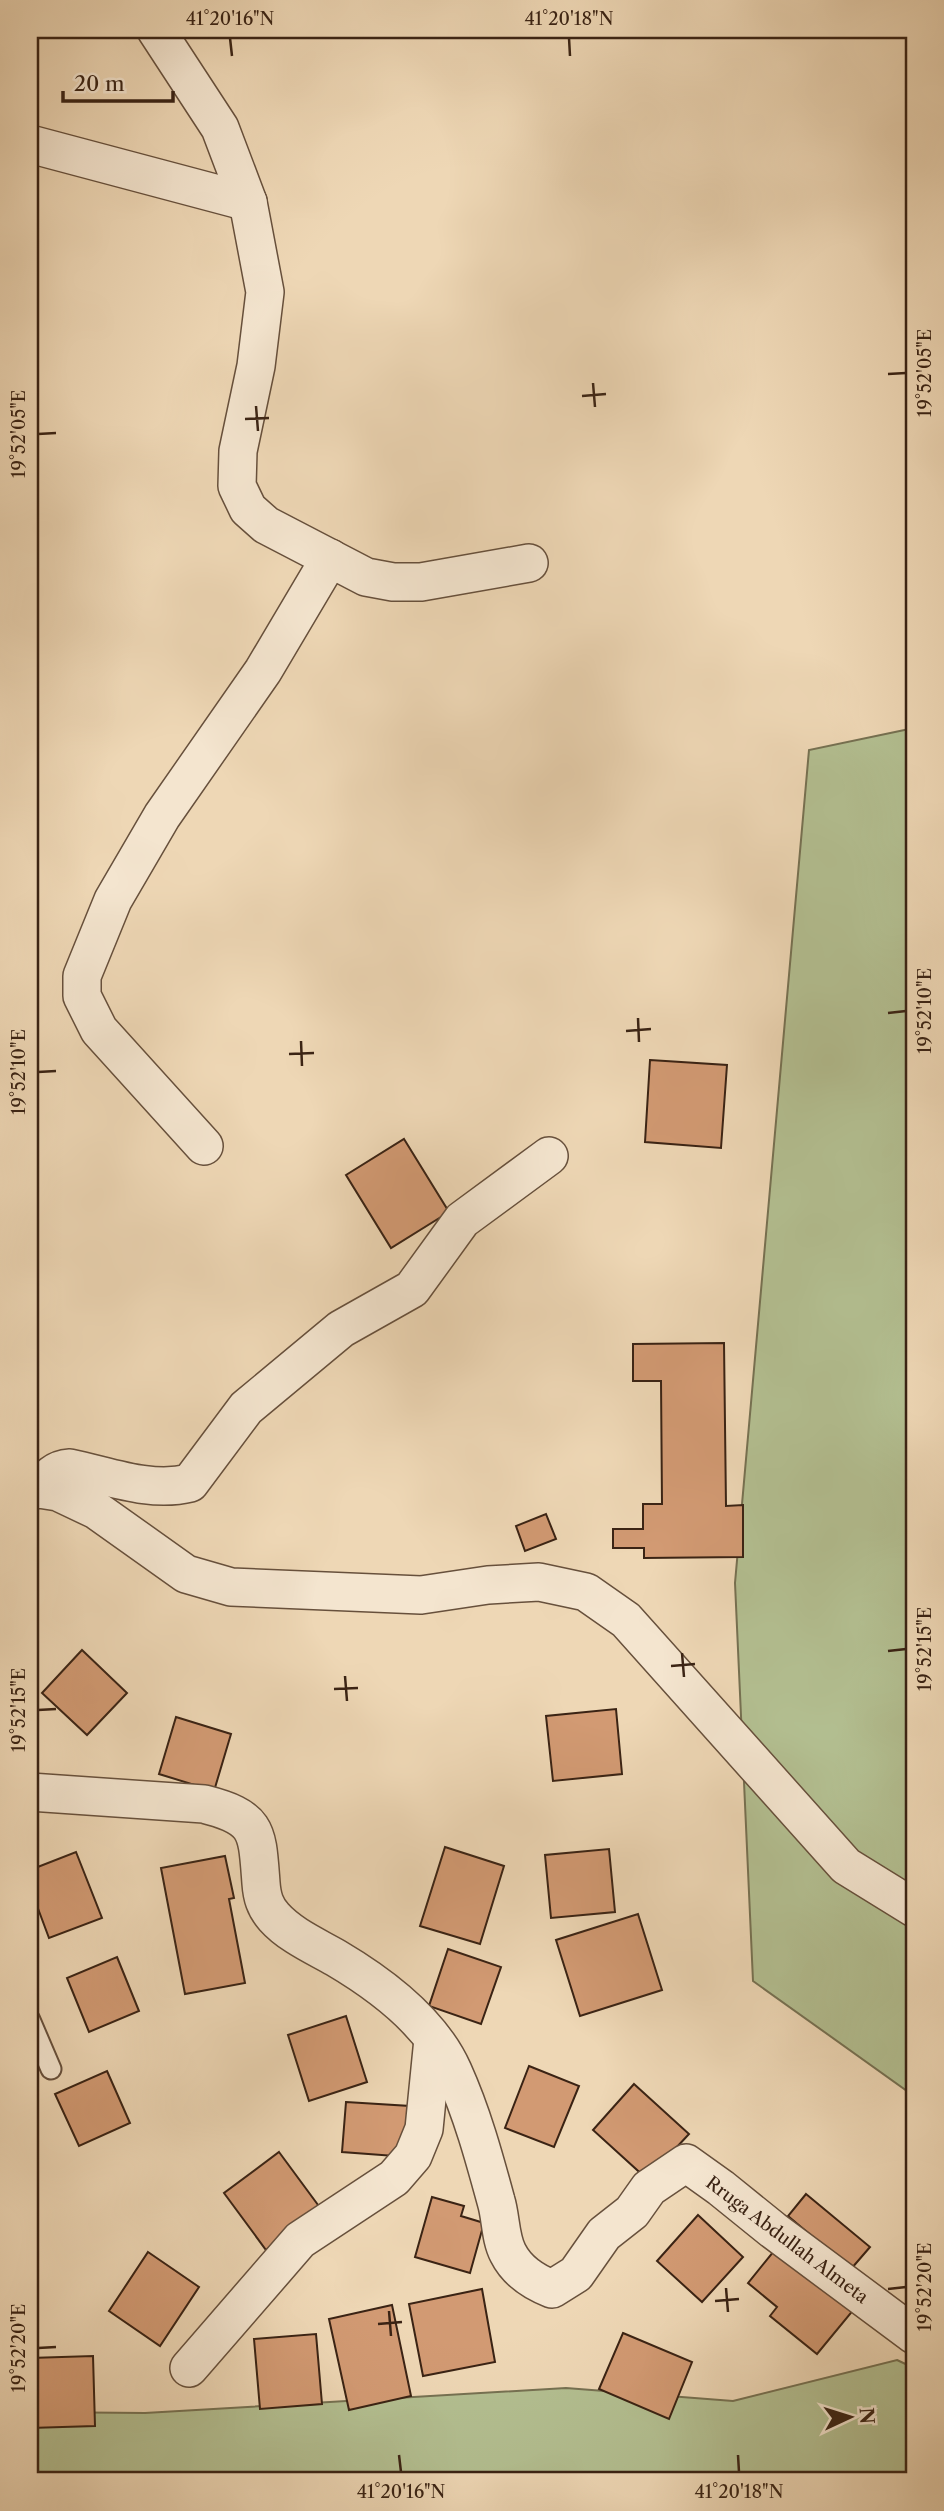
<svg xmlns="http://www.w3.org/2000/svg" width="944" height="2511" font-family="'Libre Caslon Text',serif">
  <rect width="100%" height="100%" fill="#eed7b5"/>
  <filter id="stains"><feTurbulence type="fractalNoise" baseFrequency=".00286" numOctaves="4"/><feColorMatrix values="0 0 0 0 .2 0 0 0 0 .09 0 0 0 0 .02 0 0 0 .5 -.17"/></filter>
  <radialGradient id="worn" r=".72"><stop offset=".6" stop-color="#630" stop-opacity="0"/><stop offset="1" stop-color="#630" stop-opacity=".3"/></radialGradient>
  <!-- green -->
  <g fill="#b3bf91" stroke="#767152" stroke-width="2">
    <path d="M914,728V2096L753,1981L735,1583L809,750Z"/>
    <path d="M897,2360L914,2368V2481H30V2412L145,2413L566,2388L733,2401Z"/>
  </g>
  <!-- building -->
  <g fill="#d29a73" stroke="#3a2314" stroke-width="2">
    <path d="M650,1060L727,1065L721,1148L645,1142Z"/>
    <path d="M404,1139L449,1212L391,1248L346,1175Z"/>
    <path d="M724,1343L726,1506L743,1505V1557L644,1558V1548H613V1529H643V1504H662L661,1381H633V1344Z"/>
    <path d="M546,1514L556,1539L525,1551L516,1526Z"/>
    <path d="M82,1650L127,1693L87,1735L42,1693Z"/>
    <path d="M616,1709L622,1774L553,1781L546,1716Z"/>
    <path d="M176,1717L231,1734L214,1791L159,1774Z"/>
    <path d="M445,1847L504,1866L480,1944L420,1926Z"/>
    <path d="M609,1849L615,1912L551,1918L545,1855Z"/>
    <path d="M76,1852L102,1918L49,1938L30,1887V1870Z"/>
    <path d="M225,1856L234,1898L229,1899L245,1983L185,1994L161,1868Z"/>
    <path d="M638,1914L662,1990L580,2016L556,1940Z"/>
    <path d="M448,1949L501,1967L481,2024L429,2006Z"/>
    <path d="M117,1957L139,2011L89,2032L67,1978Z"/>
    <path d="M346,2016L367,2082L309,2101L288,2035Z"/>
    <path d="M529,2066L579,2086L554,2147L505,2128Z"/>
    <path d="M107,2071L130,2123L79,2146L55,2094Z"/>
    <path d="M634,2084L689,2134L647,2179L593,2130Z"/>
    <path d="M346,2102L410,2106L408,2157L342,2152Z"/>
    <path d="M279,2152L321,2209L266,2250L224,2193Z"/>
    <path d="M806,2194L870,2247L851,2269L788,2216Z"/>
    <path d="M432,2197L464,2206L461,2216L484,2223L470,2273L415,2257Z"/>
    <path d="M698,2215L743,2257L702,2302L657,2261Z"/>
    <path d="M778,2246L855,2308L817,2354L770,2316L777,2307L748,2283Z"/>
    <path d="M148,2252L199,2287L160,2346L109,2311Z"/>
    <path d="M482,2289L495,2362L423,2376L409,2304Z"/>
    <path d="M392,2305L411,2396L349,2410L329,2319Z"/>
    <path d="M623,2333L692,2362L669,2419L599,2389Z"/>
    <path d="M316,2334L322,2404L260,2409L254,2339Z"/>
    <path d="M93,2356L95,2426L30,2428V2358Z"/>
  </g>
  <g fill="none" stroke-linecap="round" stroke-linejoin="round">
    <defs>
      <path id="lane" d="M30,2020L51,2069"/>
      <g id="street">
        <path d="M156,30L220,128L248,202L265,292L256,366L238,451L237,486L248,509L266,525L366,577L393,582H421L529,563"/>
        <path d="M30,144L248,202"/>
        <path d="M204,1146L99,1030L82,996V976L113,900L162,816L263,671L330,558"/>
        <path d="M39,1489C48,1477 55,1469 70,1468C109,1476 150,1493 190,1483L246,1408L341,1329L412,1289L462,1220L549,1156"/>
        <path d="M30,1491L39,1489L58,1492L96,1510L186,1574L231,1587L421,1595L488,1585L539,1582L586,1592L626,1620L846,1866L914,1908"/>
        <path d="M30,1792L204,1804C259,1818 257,1831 261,1883C262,1897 265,1907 274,1917C290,1935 315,1946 336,1958C380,1984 431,2022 453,2071C472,2113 484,2157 496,2201C501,2217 500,2238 508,2253C517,2271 534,2282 552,2289L576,2274L604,2234L632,2212L649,2188L686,2163L721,2188L773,2230L914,2335"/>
        <path d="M189,2368L300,2240L394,2178L413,2156L424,2129L433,2039"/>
      </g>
    </defs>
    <!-- lane casing -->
    <use href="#lane" stroke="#67503c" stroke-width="23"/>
    <!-- street casing -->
    <use href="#street" stroke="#67503c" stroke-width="40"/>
    <!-- lane -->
    <use href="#lane" stroke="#f4e5cf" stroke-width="19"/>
    <!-- street -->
    <use href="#street" stroke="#f4e5cf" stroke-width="37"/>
  </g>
  <!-- ticks -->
  <path fill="none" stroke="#3a2314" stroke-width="2.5" d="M230,38L232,56M569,38L570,56M888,374L906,373M593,383L595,407M582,396L606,394M256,406L258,431M245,419L269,418M38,434L56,433M888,1013L906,1011M638,1018L639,1042M626,1031L651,1029M301,1041L302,1066M289,1054L314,1053M38,1072L56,1071M888,1651L906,1649M682,1653L684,1677M671,1666L695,1664M345,1676L347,1701M334,1689L358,1688M38,1710L56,1709M726,2288L728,2312M888,2289L906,2287M715,2301L739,2299M389,2311L391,2336M378,2324L402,2322M38,2348L56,2347M399,2455L401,2472M738,2455L739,2472"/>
  <g text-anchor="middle" stroke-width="6" stroke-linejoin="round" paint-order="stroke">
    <!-- street labels -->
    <g font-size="18" fill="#3a2314" stroke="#f4e5cf">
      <text transform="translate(787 2240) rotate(37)" y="6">Rruga Abdullah Almeta</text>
    </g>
  </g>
  <!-- margin -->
  <rect width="944" height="2511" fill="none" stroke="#eed7b5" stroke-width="77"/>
  <!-- north arrow -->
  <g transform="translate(850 2417) rotate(86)" stroke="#f4e5cf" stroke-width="5" paint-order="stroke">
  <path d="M0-5L12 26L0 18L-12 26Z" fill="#3a2314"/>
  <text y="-10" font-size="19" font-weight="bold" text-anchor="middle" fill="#3a2314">N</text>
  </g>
  <!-- scale -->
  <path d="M63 91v10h110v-10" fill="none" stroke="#3a2314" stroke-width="3.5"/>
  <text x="74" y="91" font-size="21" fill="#3a2314" stroke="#f4e5cf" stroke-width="5" paint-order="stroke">20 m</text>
  <rect x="38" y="38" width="868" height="2434" fill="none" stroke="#3a2314" stroke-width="2.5"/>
  <g font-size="18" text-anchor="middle" fill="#3a2314">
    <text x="230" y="25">41°20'16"N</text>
    <text x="569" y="25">41°20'18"N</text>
    <text transform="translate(925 373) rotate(-90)" y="6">19°52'05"E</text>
    <text transform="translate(19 434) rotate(-90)" y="6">19°52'05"E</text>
    <text transform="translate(925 1011) rotate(-90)" y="6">19°52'10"E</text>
    <text transform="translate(19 1072) rotate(-90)" y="6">19°52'10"E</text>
    <text transform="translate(925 1649) rotate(-90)" y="6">19°52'15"E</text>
    <text transform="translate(19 1710) rotate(-90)" y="6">19°52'15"E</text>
    <text transform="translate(925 2287) rotate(-90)" y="6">19°52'20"E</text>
    <text transform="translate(19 2348) rotate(-90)" y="6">19°52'20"E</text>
    <text x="401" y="2498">41°20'16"N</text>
    <text x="739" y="2498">41°20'18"N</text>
  </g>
  <rect width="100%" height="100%" filter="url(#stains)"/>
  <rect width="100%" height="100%" fill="url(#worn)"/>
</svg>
